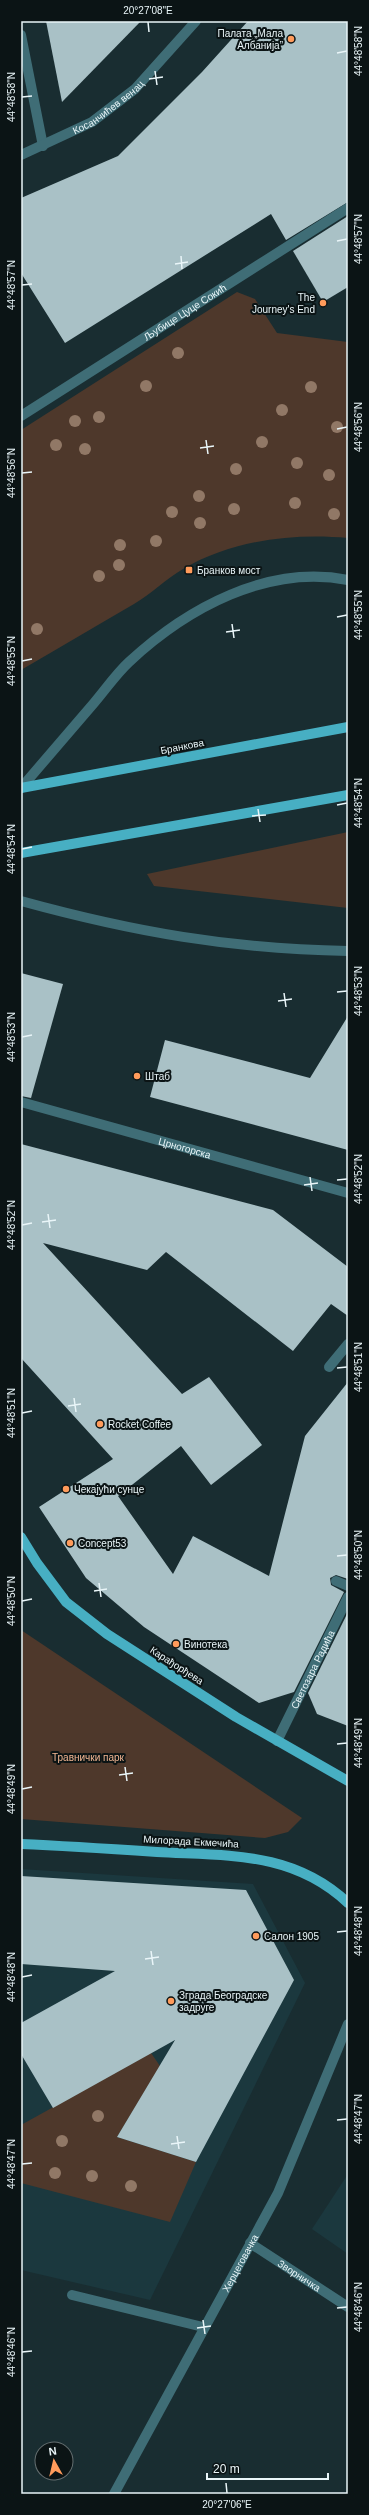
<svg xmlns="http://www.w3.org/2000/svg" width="369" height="2515" font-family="Arial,sans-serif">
  <rect width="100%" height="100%" fill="#192d31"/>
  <!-- built -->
  <g fill="#1b383e">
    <path d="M21,1869L253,1884L305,1983L150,2300L21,2270Z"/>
    <path d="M348,2174V2254L312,2229Z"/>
  </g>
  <!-- green -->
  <g fill="#4e382b">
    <path d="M237,292L255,299L277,333L348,342V538C293,533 232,540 183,569C166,579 151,594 134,604C96,626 59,648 21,670V430Z"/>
    <path d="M348,832V908L154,886L147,874Z"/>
    <path d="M21,1630L302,1818L288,1832L265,1838L21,1819Z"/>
    <path d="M151,2053L160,2066L117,2137L196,2162L170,2222L21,2183V2125Z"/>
  </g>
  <!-- building -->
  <g fill="#a9c1c6">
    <path d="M46,21H141L62,102Z"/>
    <path d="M248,21H348V202L286,240L271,214L65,343L21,273V198L118,156L202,72Z"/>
    <path d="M348,216V287L323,302L293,251Z"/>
    <path d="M21,973L63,984L31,1098L21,1096Z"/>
    <path d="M348,1016V1150L150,1097L165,1040L310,1078Z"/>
    <path d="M21,1144L273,1210L348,1267V1316L331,1304L293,1351L166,1252L147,1270L43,1243L182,1394L209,1377L262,1445L211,1485L181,1446L118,1496L173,1574L193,1536L269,1576L305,1436L348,1382V1579L336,1575L330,1578L331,1585L344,1592L294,1692L259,1703L144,1627L86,1578L39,1507L113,1459L21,1358Z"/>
    <path d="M348,1612V1726L317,1714L308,1693Z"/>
    <path d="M21,1876L246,1890L294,1980L196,2162L117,2137L175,2040L53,2108L21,2054V2023L115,1971L21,1964Z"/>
  </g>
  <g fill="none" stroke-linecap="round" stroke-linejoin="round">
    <!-- minor -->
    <g stroke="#3f6d76" stroke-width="10">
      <path d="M21,35L43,146"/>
      <path id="s1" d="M21,155L92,122L135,89L196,21"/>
      <path id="s2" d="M21,416L348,208"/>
      <path d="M21,788C45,760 70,731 94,703C106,689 116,674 129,662C187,608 268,564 348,580"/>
      <path d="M21,901C134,932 231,949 348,951"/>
      <path id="s3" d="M21,1102L348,1193"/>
      <path d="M329,1367L348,1344"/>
      <path d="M336,1581L348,1586"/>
      <path id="s4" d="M277,1741L348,1597"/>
      <path id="s5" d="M250,2243L348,2307"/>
      <path d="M72,2295L203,2327"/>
      <path id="s6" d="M114,2494L278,2193L348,2024"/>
    </g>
    <!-- major -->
    <g stroke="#47afc3" stroke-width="10">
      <path d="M21,788L348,727"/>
      <path d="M21,853L348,795"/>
      <path d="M21,1537L37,1563L66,1602L107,1634L236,1717L348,1781"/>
      <path d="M21,1844C66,1846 112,1849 157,1852C228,1856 293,1851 348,1903"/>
    </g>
  </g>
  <!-- trees -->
  <g fill="#917866">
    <circle cx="178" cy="353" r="6"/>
    <circle cx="146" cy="386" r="6"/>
    <circle cx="311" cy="387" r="6"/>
    <circle cx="282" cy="410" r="6"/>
    <circle cx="99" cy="417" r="6"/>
    <circle cx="75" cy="421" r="6"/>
    <circle cx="337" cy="427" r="6"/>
    <circle cx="262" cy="442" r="6"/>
    <circle cx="56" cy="445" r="6"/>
    <circle cx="85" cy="449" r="6"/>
    <circle cx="297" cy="463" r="6"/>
    <circle cx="236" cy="469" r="6"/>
    <circle cx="329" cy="475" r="6"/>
    <circle cx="199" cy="496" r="6"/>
    <circle cx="295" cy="503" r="6"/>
    <circle cx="234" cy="509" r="6"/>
    <circle cx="172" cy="512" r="6"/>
    <circle cx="334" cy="514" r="6"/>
    <circle cx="200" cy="523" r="6"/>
    <circle cx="156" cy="541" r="6"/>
    <circle cx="120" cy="545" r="6"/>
    <circle cx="119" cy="565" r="6"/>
    <circle cx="99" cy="576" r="6"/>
    <circle cx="37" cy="629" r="6"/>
    <circle cx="98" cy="2116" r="6"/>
    <circle cx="62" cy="2141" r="6"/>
    <circle cx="55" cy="2173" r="6"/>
    <circle cx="92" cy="2176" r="6"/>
    <circle cx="131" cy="2186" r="6"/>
  </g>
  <!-- ticks -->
  <path fill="none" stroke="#e9f5f8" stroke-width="1.5" d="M148,22L149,32M337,53L347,51M155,71L157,85M149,79L163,77M22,97L32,96M337,241L347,239M181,256L182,269M175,264L188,262M22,285L32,284M337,429L347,427M206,440L208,454M200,448L214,446M22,473L32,472M337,617L347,615M232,624L234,638M226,632L240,630M22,661L32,659M337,805L347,803M258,809L260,822M252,816L266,815M22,849L32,847M337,992L347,991M284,993L286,1007M278,1001L292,999M22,1037L32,1035M310,1177L312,1191M337,1180L347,1179M304,1185L318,1183M48,1214L50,1228M42,1222L56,1220M22,1225L32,1223M337,1368L347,1367M74,1398L76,1412M68,1406L81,1404M22,1413L32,1411M337,1556L347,1555M99,1583L101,1597M94,1591L107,1589M22,1601L32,1599M337,1744L347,1743M125,1767L127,1781M119,1775L133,1773M22,1789L32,1787M337,1932L347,1931M151,1951L153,1965M145,1959L159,1957M22,1977L32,1975M337,2120L347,2119M177,2136L179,2149M171,2144L185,2142M22,2164L32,2163M337,2308L347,2307M203,2320L205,2334M197,2328L211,2326M22,2352L32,2351M226,2483L227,2493"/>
  <!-- markers -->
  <g fill="#ff9b5b" stroke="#0b1415" stroke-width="1.5">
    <circle cx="291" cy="39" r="4"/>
    <circle cx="323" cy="303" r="4"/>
    <rect x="185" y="566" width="8" height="8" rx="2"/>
    <circle cx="137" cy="1076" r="4"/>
    <circle cx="100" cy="1424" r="4"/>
    <circle cx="66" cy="1489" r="4"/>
    <circle cx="70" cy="1543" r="4"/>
    <circle cx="176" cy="1644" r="4"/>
    <circle cx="256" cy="1936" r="4"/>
    <circle cx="171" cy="2001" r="4"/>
  </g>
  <g text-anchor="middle" stroke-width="4" stroke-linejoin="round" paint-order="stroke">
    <!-- poi labels -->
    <g font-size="10" fill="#e9f5f8" stroke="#0b1415" text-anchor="start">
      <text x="283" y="37" text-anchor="end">Палата „Мала<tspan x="283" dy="12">Албанија”</tspan></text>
      <text x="315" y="301" text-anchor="end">The<tspan x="315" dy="12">Journey's End</tspan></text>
      <text x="197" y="574">Бранков мост</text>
      <text x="145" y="1080">Штаб</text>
      <text x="108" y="1428">Rocket Coffee</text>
      <text x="74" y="1493">Чекајући сунце</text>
      <text x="78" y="1547">Concept53</text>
      <text x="184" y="1648">Винотека</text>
      <text x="264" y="1940">Салон 1905</text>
      <text x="179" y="1999">Зграда Београдске<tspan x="179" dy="12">задруге</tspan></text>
    </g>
    <!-- street labels -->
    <g font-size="10" fill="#e9f5f8" stroke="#0b1415">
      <text dy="4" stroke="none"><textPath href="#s1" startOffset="100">Косанчићев венац</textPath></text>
      <text dy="4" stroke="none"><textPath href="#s2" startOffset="194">Љубице Цуце Сокић</textPath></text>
      <text transform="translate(182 746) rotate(-11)" y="4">Бранкова</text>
      <text dy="4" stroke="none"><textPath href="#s3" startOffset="170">Црногорска</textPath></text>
      <text transform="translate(177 1665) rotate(33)" y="4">Карађорђева</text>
      <text dy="4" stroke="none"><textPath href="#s4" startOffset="80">Светозара Радића</textPath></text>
      <text transform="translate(191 1841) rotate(3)" y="4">Милорада Екмечића</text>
      <text dy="4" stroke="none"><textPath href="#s6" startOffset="263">Херцеговачка</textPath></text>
      <text dy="4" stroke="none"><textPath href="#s5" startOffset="59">Зворничка</textPath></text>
    </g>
    <!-- park labels -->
    <g font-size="10" fill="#f3b692" stroke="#0b1415">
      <text x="88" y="1761">Травнички парк</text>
    </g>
  </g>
  <!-- border -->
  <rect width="369" height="2515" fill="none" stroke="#0b1415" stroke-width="44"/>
  <!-- north arrow -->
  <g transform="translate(54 2461) rotate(352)"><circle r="19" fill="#0b1415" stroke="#646e70"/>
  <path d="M0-3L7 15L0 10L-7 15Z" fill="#ff9b5b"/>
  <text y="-6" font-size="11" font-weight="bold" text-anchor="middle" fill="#e9f5f8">N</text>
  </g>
  <!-- scale -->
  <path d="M207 2473v6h121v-6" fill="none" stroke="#e9f5f8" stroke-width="2"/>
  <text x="213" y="2473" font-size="12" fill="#e9f5f8" stroke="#0b1415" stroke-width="3" paint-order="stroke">20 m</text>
  <rect x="22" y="22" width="325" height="2471" fill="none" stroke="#e9f5f8" stroke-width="1.5"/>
  <g font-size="10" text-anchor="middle" fill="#e9f5f8">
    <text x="148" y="14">20°27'08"E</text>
    <text transform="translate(358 51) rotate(-90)" y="4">44°48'58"N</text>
    <text transform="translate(11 97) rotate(-90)" y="4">44°48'58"N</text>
    <text transform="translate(358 239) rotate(-90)" y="4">44°48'57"N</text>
    <text transform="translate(11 285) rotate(-90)" y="4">44°48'57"N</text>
    <text transform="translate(358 427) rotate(-90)" y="4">44°48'56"N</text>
    <text transform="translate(11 473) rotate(-90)" y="4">44°48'56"N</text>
    <text transform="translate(358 615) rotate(-90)" y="4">44°48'55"N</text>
    <text transform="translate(11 661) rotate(-90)" y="4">44°48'55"N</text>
    <text transform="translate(358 803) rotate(-90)" y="4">44°48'54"N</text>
    <text transform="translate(11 849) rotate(-90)" y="4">44°48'54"N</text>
    <text transform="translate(358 991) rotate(-90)" y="4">44°48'53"N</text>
    <text transform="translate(11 1037) rotate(-90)" y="4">44°48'53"N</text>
    <text transform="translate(358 1179) rotate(-90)" y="4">44°48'52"N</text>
    <text transform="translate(11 1225) rotate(-90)" y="4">44°48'52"N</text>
    <text transform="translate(358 1367) rotate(-90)" y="4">44°48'51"N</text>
    <text transform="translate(11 1413) rotate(-90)" y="4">44°48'51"N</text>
    <text transform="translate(358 1555) rotate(-90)" y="4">44°48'50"N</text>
    <text transform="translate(11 1601) rotate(-90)" y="4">44°48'50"N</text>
    <text transform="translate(358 1743) rotate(-90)" y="4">44°48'49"N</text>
    <text transform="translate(11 1789) rotate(-90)" y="4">44°48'49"N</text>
    <text transform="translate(358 1931) rotate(-90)" y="4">44°48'48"N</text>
    <text transform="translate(11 1977) rotate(-90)" y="4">44°48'48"N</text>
    <text transform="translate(358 2119) rotate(-90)" y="4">44°48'47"N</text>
    <text transform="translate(11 2164) rotate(-90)" y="4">44°48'47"N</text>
    <text transform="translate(358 2307) rotate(-90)" y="4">44°48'46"N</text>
    <text transform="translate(11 2352) rotate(-90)" y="4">44°48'46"N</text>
    <text x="227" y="2508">20°27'06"E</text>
  </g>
</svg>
